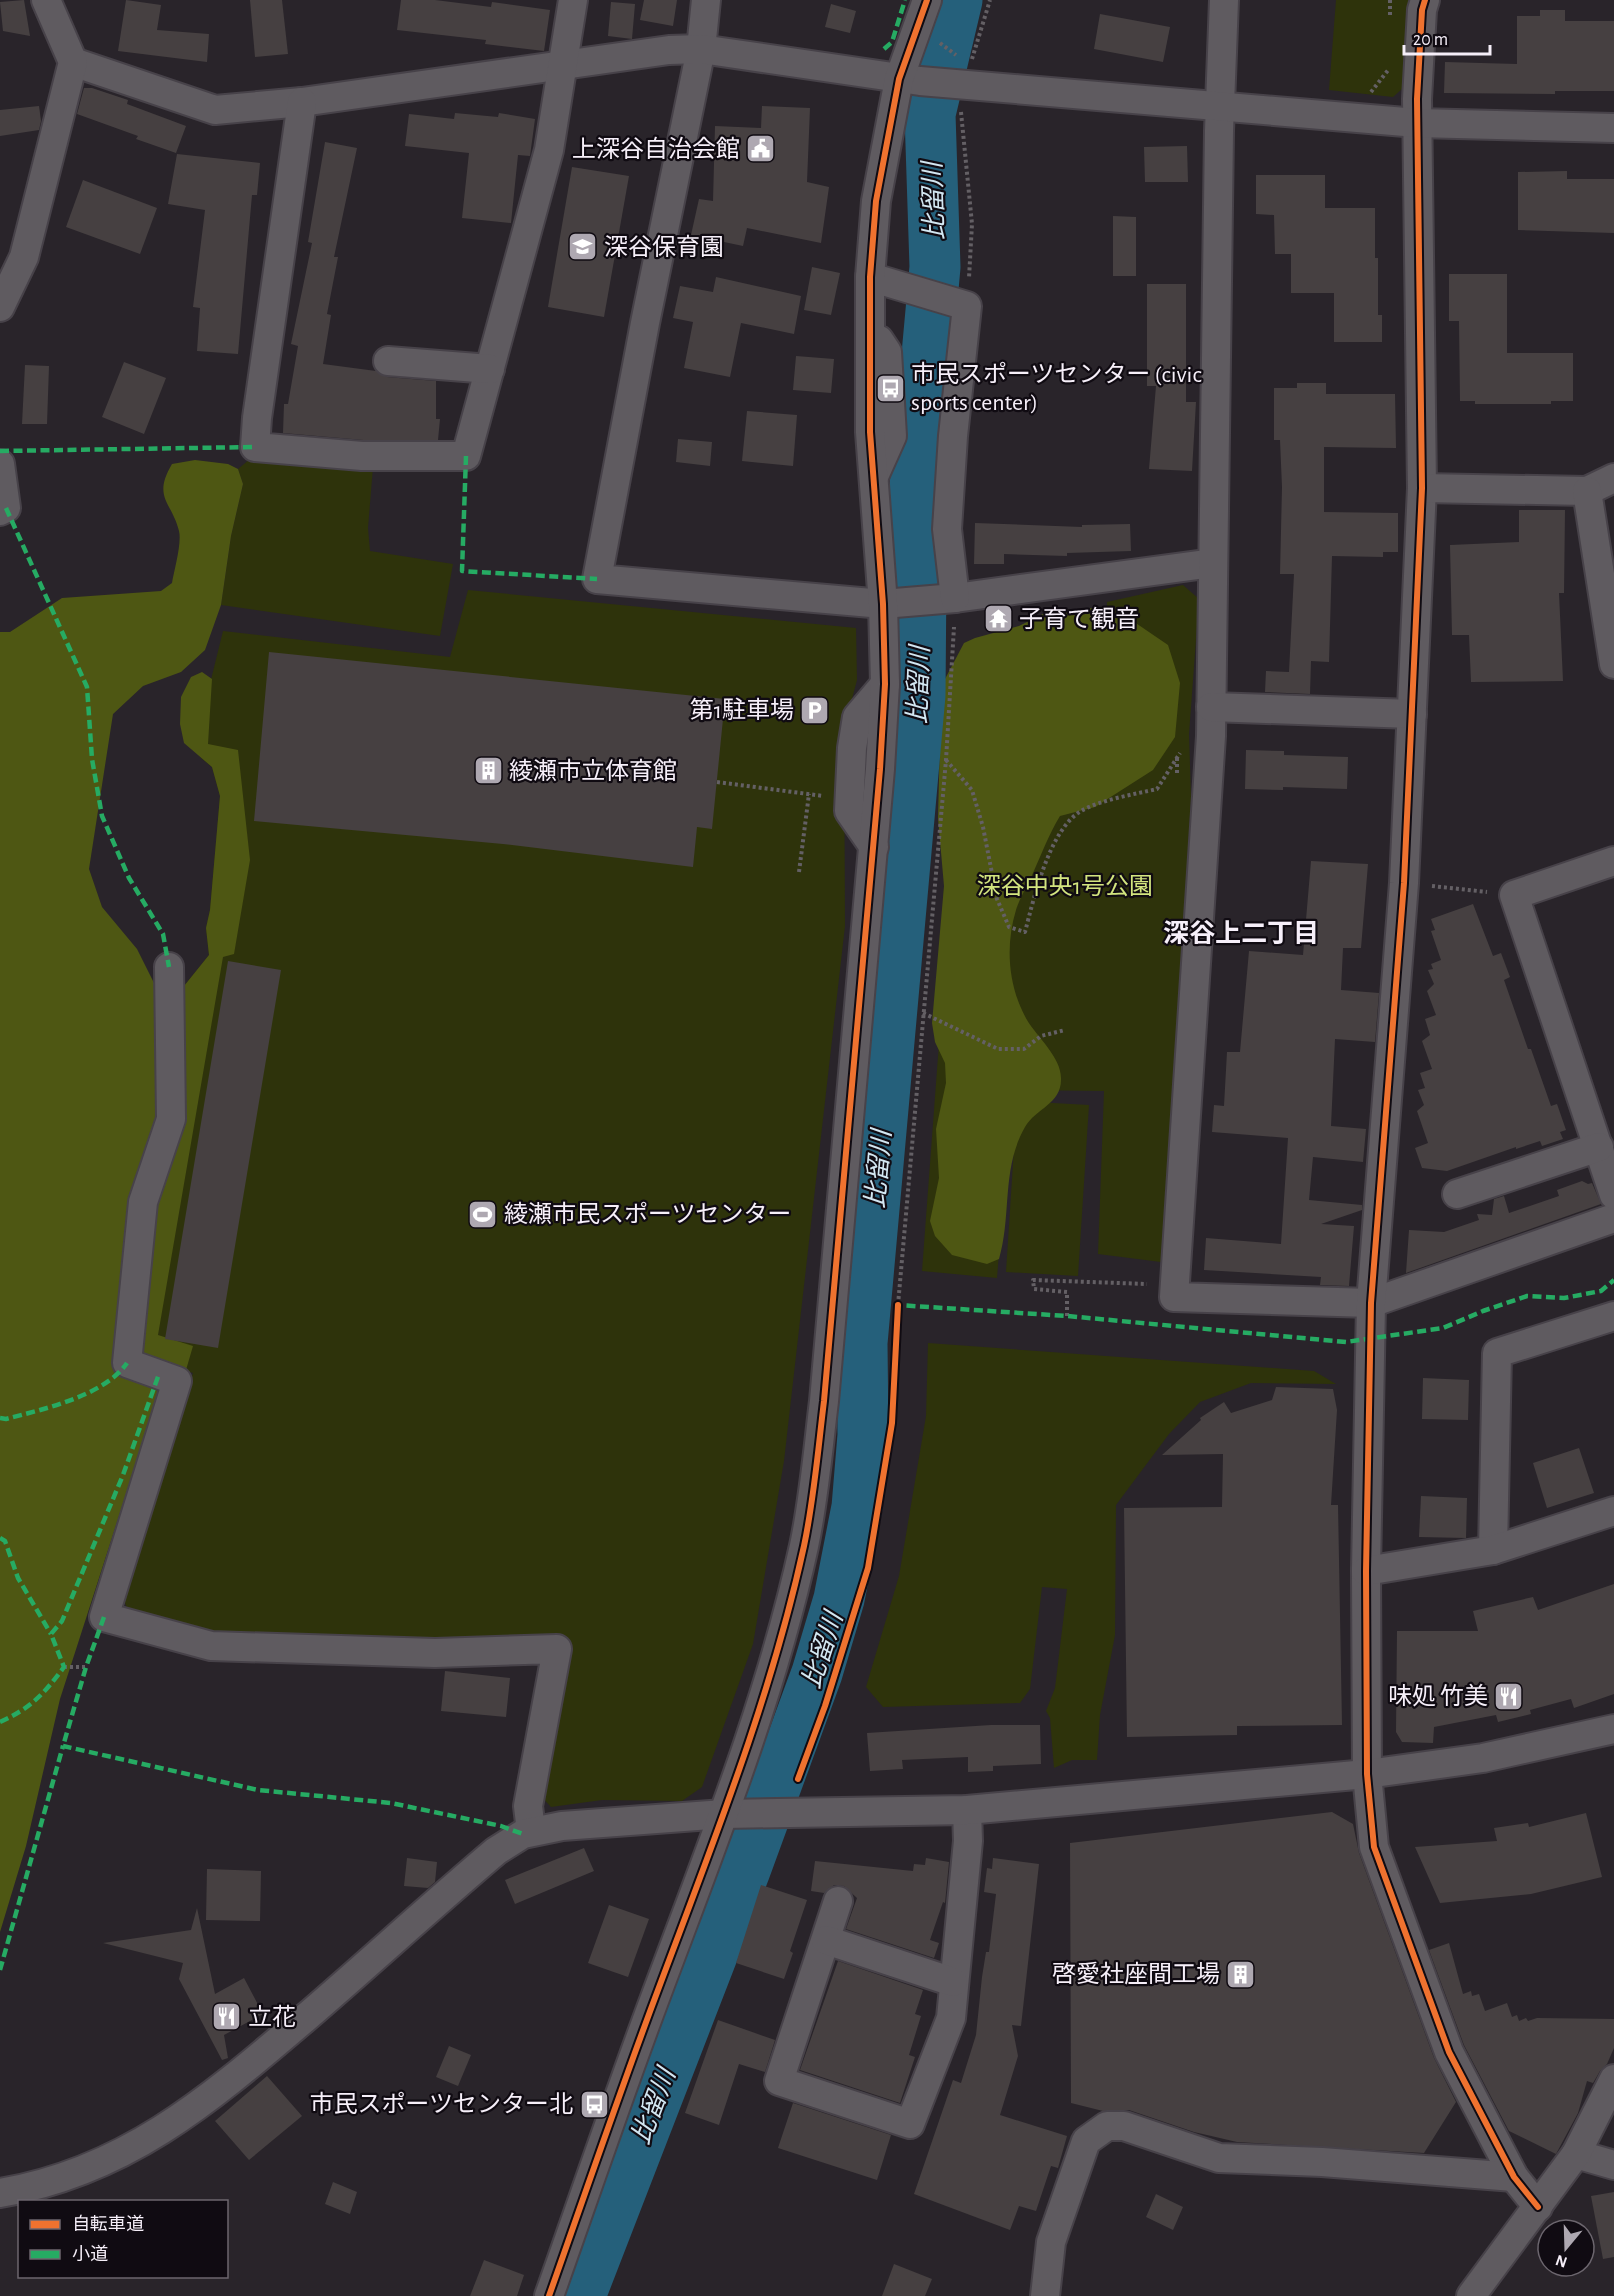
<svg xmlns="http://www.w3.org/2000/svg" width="1614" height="2296" font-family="'Alegreya Sans','Noto Sans JP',sans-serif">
  <rect width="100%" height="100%" fill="#29242a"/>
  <!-- green -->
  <g fill="#2e330b">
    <path d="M1336,0H1417L1410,87L1402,89L1393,97L1329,90Z"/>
    <path d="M250,459L373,467L368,528L370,551L453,564L440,636L221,605L231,536L243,484L238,469Z"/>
    <path d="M1183,585L1199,599L1189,734L1191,797L1175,1073L1161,1262L1098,1254L1104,1091L1012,1090L997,1278L922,1271L939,1043L947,792L1106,683L1107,602Z"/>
    <path d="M468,590L856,628L857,680L844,729L845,926L784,1461L753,1644L702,1787L682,1801L602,1800L551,1807L538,1793L570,1642L564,1636L414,1645L213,1634L129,1614L123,1597L193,1373L145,1357L158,1196L182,1133L180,991L209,955L206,928L210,910L220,796L212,767L201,758L202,716L223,631L450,657Z"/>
    <path d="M1017,1101L1089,1105L1078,1276L1006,1272Z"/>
    <path d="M928,1343L1314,1371L1336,1384L1251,1383L1200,1402L1169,1434L1116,1505L1115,1635L1100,1715L1097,1760H1072L1054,1768L1050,1718L1046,1711L1055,1688L1067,1589L1042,1587L1030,1689L1020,1703L883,1707L866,1687L899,1576L926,1416Z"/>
  </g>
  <!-- forest -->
  <g fill="#4e5713">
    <path d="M195,460L228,464L238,469L243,484L231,536L221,605L205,650L181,672L143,686L113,714L89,869L102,907L137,949L155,985L162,1121L132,1196L114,1341L115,1360L159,1392L60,1699L26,1846L0,1932V632H10L62,598L161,591L172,583C174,571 182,543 179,531C172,502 152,498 172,464Z"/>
    <path d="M1093,608L1124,615L1168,645L1180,683L1175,737L1153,770L1095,807L1060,816C1049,834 1042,853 1033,873C1028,885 1020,897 1016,910C1005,946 1008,987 1027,1020C1037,1037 1061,1057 1061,1078C1062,1104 1036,1108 1025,1127C1001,1169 1012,1215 999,1259L987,1264L952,1255L935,1236L930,1221L939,1178L936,1129L946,1083L945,1063L935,1042L932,1023L944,886L938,818L941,698L945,679L964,643L975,638L1019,626L1049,611Z"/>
    <path d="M202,672L212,679L208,744L238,750L250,860L234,954L223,957L158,1335L193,1346L186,1370L145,1357L133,1339L158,1196L182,1133L180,991L209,955L206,928L210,910L220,796L212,767L184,743L180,724L181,697L191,677Z"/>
  </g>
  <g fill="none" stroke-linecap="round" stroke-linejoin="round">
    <!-- river -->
    <path stroke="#25607b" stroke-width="51" d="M580,2296L745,1870L817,1673L839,1599L857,1507L863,1435L862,1343L920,695L921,575L915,486L935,267L930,114L957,0"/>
  </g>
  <!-- building -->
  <g fill="#464041">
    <path d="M24,0L30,36L3,31L0,2Z"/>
    <path d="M126,0L161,5L157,30L209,34L207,62L118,51Z"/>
    <path d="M250,0H282L288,54L255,57Z"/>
    <path d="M401,0H435L491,7L492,2L550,10L544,51L485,44L486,40L397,30Z"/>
    <path d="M644,0H677L673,26L640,20Z"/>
    <path d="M611,2L635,4L632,39L608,36Z"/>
    <path d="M831,4L856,11L850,33L825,27Z"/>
    <path d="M1540,10H1565V21H1614V91H1555V94L1444,93L1445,62L1517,64V16H1540Z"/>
    <path d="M1100,14L1170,27L1163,62L1094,49Z"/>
    <path d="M84,88H92L128,100L127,104L186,126L176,153L136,139L138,136L77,114Z"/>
    <path d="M39,106L41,121L39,130L0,136V110Z"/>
    <path d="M762,106L810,108L807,182L829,187L821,243L747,228L743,246L691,235L699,199L713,201L715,126L761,128Z"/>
    <path d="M455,113L498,117L499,113L535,119L530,156L518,155L511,223L462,218L469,153L405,146L409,114L454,119Z"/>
    <path d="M325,142L357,148L334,257H338L327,314L331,315L323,364L376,371L387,377L436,381V419H440L438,440H363L283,433L284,404H288L298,346L291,344L312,243L308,242Z"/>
    <path d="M1187,146L1188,182H1145L1144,147Z"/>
    <path d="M177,154L260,163L257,195H252L238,354L197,351L200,308L193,307L205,210L168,204Z"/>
    <path d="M572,167L629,176L604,317L548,307Z"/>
    <path d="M1567,171V179H1614V233L1518,230V172Z"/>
    <path d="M1256,175H1325V208H1375V258H1378V315H1382V342H1334V293H1291V254H1275L1274,215L1256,214Z"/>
    <path d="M83,180L157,208L140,254L66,227Z"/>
    <path d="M1113,216L1136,217V276H1113Z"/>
    <path d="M812,267L840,273L831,315L804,310Z"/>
    <path d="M1449,274H1507V353H1573V401H1551V404H1475V401H1460L1459,321H1449Z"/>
    <path d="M716,277L801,296L794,334L741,323L730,377L684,368L693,322L673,318L680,286L713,292Z"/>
    <path d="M1147,284H1186V402H1196L1192,471L1149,469L1156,386H1147Z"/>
    <path d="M796,356L834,359L831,393L793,390Z"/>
    <path d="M124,362L166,378L144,434L102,417Z"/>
    <path d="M25,365L49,366L47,424H22Z"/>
    <path d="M1297,383H1326V394H1395L1396,448L1324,447V512L1398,513V552H1383V557L1332,556L1329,662L1311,661L1310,694L1265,692L1266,671L1289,672L1294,574H1280L1282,487L1280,440H1274V388H1297Z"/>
    <path d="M747,411L797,415L793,466L742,461Z"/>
    <path d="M678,439L712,442L710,466L676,462Z"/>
    <path d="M1519,510H1565L1564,593H1559L1563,681L1471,682L1469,635H1452L1450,545L1519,542Z"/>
    <path d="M975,523L1082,527V525L1130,524L1131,551L1067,553V556L1004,554V564H974Z"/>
    <path d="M269,652L725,699L712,829L697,827L693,867L503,844L254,821Z"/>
    <path d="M1246,750L1284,751V755L1348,757L1347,789L1283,787V790L1245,789Z"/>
    <path d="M1311,861L1368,864L1361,948H1343L1341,990L1379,993L1375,1042L1335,1039L1331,1126L1366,1129L1363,1162L1313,1157L1309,1200L1362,1205V1210L1321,1224L1354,1226L1349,1286L1320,1285L1321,1277L1204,1270L1206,1238L1281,1244L1288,1138L1212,1132L1214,1105L1224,1106L1227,1052H1240L1249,951L1303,955Z"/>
    <path d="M1473,904L1493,956L1501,953L1510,977L1504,980L1528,1049H1531L1551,1106L1557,1104L1566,1130L1560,1132L1563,1139L1542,1146L1540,1141L1516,1149V1147L1447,1171L1422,1168L1415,1148L1428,1143L1417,1111L1424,1105L1418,1090L1425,1088L1420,1073L1432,1069L1422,1041L1430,1035L1425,1019L1436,1015L1427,991L1434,984L1428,970L1433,969L1431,964L1441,960L1431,931L1435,930L1431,919Z"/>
    <path d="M228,961L281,970L218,1348L165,1339Z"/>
    <path d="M1582,1181L1588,1184L1592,1183L1601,1204L1406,1273L1409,1230L1444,1232L1479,1220L1477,1214L1492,1215L1494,1199L1504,1196L1509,1213L1559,1196L1557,1190Z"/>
    <path d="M1423,1378L1469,1380L1468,1420L1422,1419Z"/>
    <path d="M1276,1387L1333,1389L1337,1410L1331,1505H1338L1342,1725L1237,1726V1735L1127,1737L1124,1508L1222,1507L1223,1454L1162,1455L1201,1420L1200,1418L1224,1402L1231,1413L1272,1400Z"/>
    <path d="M1579,1448L1594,1493L1547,1508L1533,1463Z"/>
    <path d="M1421,1496L1467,1498L1466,1538L1419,1537Z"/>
    <path d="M1614,1584V1694L1574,1708L1571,1699L1530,1710L1531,1714L1498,1722L1496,1715L1434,1727L1433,1743L1402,1742L1396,1732L1397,1631H1478L1473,1611L1533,1597L1538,1610Z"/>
    <path d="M445,1671L510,1678L506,1717L441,1711Z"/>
    <path d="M991,1725H1040L1041,1764L993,1766V1771L968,1772V1757L902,1760L903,1769L870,1771L867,1733Z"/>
    <path d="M1332,1812L1353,1824L1359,1853L1434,2058L1456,2102L1424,2153L1237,2142L1194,2132L1129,2110L1103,2111L1071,2103L1070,1843Z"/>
    <path d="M1586,1813L1602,1877L1531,1894L1440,1903L1415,1847L1497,1841L1494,1828L1528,1823L1529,1827Z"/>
    <path d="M584,1848L594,1871L515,1904L505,1880Z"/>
    <path d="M407,1858L437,1862L435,1882L428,1888L404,1886Z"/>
    <path d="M926,1858L949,1862L945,1903L943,1902L930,1940L939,1943L934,1958L846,1929L857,1898L844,1886L834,1885L824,1893L811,1891L815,1861L913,1871L914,1864L925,1865Z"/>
    <path d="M993,1858L1039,1864L1021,2026L1012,2025L1018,2056L1000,2115L1067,2136L1058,2168L1051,2166L1036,2211L1019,2206L1010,2230L914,2194L953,2080L961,2083L976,2035L982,1977L986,1952H989L996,1894L984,1892L987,1868L992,1869Z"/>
    <path d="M207,1869L261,1871L260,1921L206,1920Z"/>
    <path d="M761,1885L807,1900L790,1951L793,1953L784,1979L736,1963Z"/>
    <path d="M609,1905L649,1919L628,1977L588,1963Z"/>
    <path d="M197,1908L215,1994L244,1978L263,2014L224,2035L228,2058L222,2060L179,1979L183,1963L103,1943L191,1930Z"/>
    <path d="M1449,1943L1463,1994L1471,1991L1472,1996L1479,1994L1485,2011L1507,2003L1512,2017L1517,2015L1519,2021L1526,2018L1528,2021L1537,2018L1614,2019V2048L1607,2064L1600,2071L1593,2083L1587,2081L1578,2113L1556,2154L1509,2131L1464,2045L1429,1950Z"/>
    <path d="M838,1961L923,1990L915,2014L921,2016L909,2055L915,2057L900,2103L800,2070Z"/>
    <path d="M718,2020L775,2040L765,2072L739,2064L719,2125L685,2113Z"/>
    <path d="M449,2046L471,2055L458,2086L436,2077Z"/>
    <path d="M267,2076L302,2116L249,2160L215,2121Z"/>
    <path d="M793,2103L891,2135L877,2180L778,2148Z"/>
    <path d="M333,2182L357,2192L350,2214L325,2204Z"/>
    <path d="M1614,2192V2257L1603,2259L1591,2196Z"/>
    <path d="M1156,2194L1183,2207L1173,2230L1146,2217Z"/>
    <path d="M484,2260L524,2275L517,2296H470Z"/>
    <path d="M894,2264L932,2279L925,2296H882Z"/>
  </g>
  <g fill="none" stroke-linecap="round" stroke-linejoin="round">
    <defs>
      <g id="minor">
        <path d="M706,0L701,49L645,323L597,579L883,604L955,598L1213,563"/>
        <path d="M1224,0L1219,131L1211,736L1174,1297L1371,1303L1614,1218"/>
        <path d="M1425,0L1422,10L1417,99L1422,488L1404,883L1371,1303L1366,1571L1367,1774L1374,1847L1449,2052L1514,2177L1538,2207"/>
        <path d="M73,62L215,110L302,102L669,50L701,49L920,81L1417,123L1614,128"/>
        <path d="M302,102L257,418L255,447L362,456H466L549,150L573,0"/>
        <path d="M870,277L967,306L953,436L947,529L955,598"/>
        <path d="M0,307L24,257L73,62L46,0"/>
        <path d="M388,361L490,369"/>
        <path d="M0,464L6,508L0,511"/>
        <path d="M875,474L892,436L887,352L879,340"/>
        <path d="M1422,488L1587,491L1614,478"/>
        <path d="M1587,491L1614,664"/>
        <path d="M1211,707L1412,714"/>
        <path d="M874,847L849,811L852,748L857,717L885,684"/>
        <path d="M1614,861L1514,895L1614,1195"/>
        <path d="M169,967L171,1119L143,1202L127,1363L177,1381L104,1617L211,1646L435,1653L557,1649L528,1806L531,1831"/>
        <path d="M1457,1194L1599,1147"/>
        <path d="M1493,1550L1497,1353L1614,1316"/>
        <path d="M1366,1571L1493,1550L1614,1511"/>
        <path d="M838,1901L779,2081L910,2124L951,2018L968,1841L967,1810"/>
        <path d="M826,1940L953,1982"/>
        <path d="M1576,2154L1614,2165"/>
        <path d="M0,2193C126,2172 210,2099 304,2019C368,1964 431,1906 496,1851L523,1834L562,1826L724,1814L967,1810L1367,1774L1483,1758L1614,1729"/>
        <path d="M549,2296C584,2197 618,2097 655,1998C710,1850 770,1702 804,1546C814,1499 818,1450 824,1401L880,769L885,684L883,604L870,432V277L876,201L899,79L927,0"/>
        <path d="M1045,2296L1051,2242L1086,2141L1107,2126H1124L1219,2158L1322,2162L1514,2177"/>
        <path d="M1471,2296L1576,2154L1614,2079"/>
      </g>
    </defs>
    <!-- minor casing -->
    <use href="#minor" stroke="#474249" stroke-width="32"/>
    <!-- path -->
    <g stroke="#646065" stroke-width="4" stroke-dasharray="3 3" stroke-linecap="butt">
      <path d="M1390,0V17"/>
      <path d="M940,43L956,55"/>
      <path d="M972,59L990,0"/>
      <path d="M1371,92L1389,69"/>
      <path d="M961,112L972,224L969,278"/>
      <path d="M1177,758V775"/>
      <path d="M946,760L972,790L983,827L997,899L1009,927L1025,932C1034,898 1049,830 1081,811C1100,800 1135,794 1157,789L1180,753"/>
      <path d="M717,782L823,796"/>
      <path d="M799,872L809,794"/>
      <path d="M1432,886L1487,892"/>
      <path d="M923,1013L998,1049H1024L1041,1036L1065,1030"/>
      <path d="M898,1305L946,760L954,627"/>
      <path d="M1067,1316V1292L1034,1289L1033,1280L1147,1284"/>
      <path d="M64,1667H86"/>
    </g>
    <!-- minor -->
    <use href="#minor" stroke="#5f5b60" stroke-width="28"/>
    <!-- quiet -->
    <g stroke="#26ab63" stroke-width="4.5" stroke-dasharray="9 4.5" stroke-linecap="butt">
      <path d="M884,49L892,42L905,0"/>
      <path d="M0,451L255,447"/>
      <path d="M466,456L462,571L597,579"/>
      <path d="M6,508L87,687L92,759L102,816L129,878L163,934L169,967"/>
      <path d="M898,1310V1305L1067,1316L1346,1342L1443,1328L1483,1311L1527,1296L1564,1298L1601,1291L1614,1280"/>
      <path d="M0,1418L6,1419C44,1409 104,1396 127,1363"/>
      <path d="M0,1538L5,1541L18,1578L51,1634"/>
      <path d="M104,1617L86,1667L63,1746L258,1790L391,1803L501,1826L523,1834"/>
      <path d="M0,1722C31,1708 44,1694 64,1667L51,1634L62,1621L123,1475L159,1374"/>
      <path d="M0,1970L63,1746"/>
    </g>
    <defs>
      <g id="cycleway">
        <path d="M1425,0L1422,10L1417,99L1422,488L1404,883L1371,1303L1366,1571L1367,1774L1374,1847L1449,2052L1514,2177L1538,2207"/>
        <path d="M798,1779L825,1706L868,1568L892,1423L898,1305"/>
        <path d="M549,2296C584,2197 618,2097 655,1998C710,1850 770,1702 804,1546C814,1499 818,1450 824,1401L880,769L885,684L883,604L870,432V277L876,201L899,79L927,0"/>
      </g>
    </defs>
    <!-- cycleway casing -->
    <use href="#cycleway" stroke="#100b12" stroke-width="10"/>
    <!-- cycleway -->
    <use href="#cycleway" stroke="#ef722f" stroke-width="6"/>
  </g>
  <!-- icons -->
  <defs>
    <symbol id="civic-square" viewBox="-11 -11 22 22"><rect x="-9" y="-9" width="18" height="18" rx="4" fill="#aea8b1" stroke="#100b12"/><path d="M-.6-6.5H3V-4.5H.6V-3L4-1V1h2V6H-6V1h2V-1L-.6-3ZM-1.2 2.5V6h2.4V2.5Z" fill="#fff"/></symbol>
    <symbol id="school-square" viewBox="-11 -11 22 22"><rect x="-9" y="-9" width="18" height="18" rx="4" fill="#aea8b1" stroke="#100b12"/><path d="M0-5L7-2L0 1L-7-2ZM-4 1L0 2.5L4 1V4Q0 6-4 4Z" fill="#fff"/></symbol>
    <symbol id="bus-square" viewBox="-11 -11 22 22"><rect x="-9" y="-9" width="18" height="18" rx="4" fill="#aea8b1" stroke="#100b12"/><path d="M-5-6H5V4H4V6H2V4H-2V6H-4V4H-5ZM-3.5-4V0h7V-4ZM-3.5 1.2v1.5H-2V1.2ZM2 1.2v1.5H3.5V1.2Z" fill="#fff"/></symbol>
    <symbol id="temple-square" viewBox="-11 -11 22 22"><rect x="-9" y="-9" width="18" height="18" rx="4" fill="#aea8b1" stroke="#100b12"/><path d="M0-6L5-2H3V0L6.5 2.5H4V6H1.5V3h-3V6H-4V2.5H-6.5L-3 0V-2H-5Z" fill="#fff"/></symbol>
    <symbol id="parking-square" viewBox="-11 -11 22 22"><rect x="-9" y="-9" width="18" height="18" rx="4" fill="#aea8b1" stroke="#100b12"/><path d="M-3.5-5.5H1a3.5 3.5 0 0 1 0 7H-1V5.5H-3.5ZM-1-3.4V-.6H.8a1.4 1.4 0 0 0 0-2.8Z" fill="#fff"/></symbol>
    <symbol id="building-square" viewBox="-11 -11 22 22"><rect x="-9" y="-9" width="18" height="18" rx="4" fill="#aea8b1" stroke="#100b12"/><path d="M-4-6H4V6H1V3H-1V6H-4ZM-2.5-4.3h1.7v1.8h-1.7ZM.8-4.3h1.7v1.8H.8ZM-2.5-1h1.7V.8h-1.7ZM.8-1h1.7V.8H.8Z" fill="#fff"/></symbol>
    <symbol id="stadium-square" viewBox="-11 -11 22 22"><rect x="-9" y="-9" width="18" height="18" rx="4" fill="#aea8b1" stroke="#100b12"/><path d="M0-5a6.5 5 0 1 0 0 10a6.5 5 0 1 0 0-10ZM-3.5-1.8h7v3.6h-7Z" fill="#fff"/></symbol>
    <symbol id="restaurant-square" viewBox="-11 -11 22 22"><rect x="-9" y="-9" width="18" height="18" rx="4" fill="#aea8b1" stroke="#100b12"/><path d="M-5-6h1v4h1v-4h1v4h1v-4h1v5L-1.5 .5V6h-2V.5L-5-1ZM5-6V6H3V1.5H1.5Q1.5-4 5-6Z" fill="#fff"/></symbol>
  </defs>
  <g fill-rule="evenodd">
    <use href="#civic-square" x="744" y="132" width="33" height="33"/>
    <use href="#school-square" x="566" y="230" width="33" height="33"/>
    <use href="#bus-square" x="874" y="372" width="33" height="33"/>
    <use href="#temple-square" x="982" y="602" width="33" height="33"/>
    <use href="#parking-square" x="798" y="694" width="33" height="33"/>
    <use href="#building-square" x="472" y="754" width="33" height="33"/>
    <use href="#stadium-square" x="466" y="1198" width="33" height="33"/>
    <use href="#restaurant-square" x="1492" y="1680" width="33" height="33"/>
    <use href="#building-square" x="1224" y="1958" width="33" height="33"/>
    <use href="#restaurant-square" x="210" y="2000" width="33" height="33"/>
    <use href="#bus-square" x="578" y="2088" width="33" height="33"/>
  </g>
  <g text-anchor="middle" stroke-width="4.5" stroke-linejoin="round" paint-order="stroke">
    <!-- poi labels -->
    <g font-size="24" fill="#f6eff9" stroke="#100b12" text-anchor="start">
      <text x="740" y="157" text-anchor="end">上深谷自治会館</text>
      <text x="604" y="255">深谷保育園</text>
      <text x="911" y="382">市民スポーツセンター (civic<tspan x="911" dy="28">sports center)</tspan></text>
      <text x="1019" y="627">子育て観音</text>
      <text x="794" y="718" text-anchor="end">第1駐車場</text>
      <text x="509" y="779">綾瀬市立体育館</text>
      <text x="504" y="1222">綾瀬市民スポーツセンター</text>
      <text x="1488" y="1704" text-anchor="end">味処 竹美</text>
      <text x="1220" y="1982" text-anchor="end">啓愛社座間工場</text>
      <text x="248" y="2025">立花</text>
      <text x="573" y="2112" text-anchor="end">市民スポーツセンター北</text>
    </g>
    <!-- park labels -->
    <g font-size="24" fill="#d3e57f" stroke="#100b12">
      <text x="1065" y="894">深谷中央1号公園</text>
    </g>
    <!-- water labels -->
    <g font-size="26" font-style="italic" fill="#d3e7f2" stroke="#100b12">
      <text transform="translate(933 201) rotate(-92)" y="9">比留川</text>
      <text transform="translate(918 685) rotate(-88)" y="9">比留川</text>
      <text transform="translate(878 1169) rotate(-85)" y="9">比留川</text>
      <text transform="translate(822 1650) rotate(-72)" y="9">比留川</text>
      <text transform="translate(653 2106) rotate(-69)" y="9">比留川</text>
    </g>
    <!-- neighbourhood labels -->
    <g font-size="26" font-weight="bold" fill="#f6eff9" stroke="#100b12">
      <text x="1241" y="942">深谷上二丁目</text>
    </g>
  </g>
  <!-- legend -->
  <rect x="18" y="2200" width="210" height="78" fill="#100b12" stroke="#6c666e" stroke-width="1.5"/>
  <rect x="30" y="2220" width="30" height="9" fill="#ef722f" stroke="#6c666e" stroke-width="1.5"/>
  <text x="72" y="2230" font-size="18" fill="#f6eff9">自転車道</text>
  <rect x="30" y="2250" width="30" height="9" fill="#26ab63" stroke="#6c666e" stroke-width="1.5"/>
  <text x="72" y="2260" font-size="18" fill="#f6eff9">小道</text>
  <!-- north arrow -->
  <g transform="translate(1566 2248) rotate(199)"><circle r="28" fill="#100b12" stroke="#6c666e" stroke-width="1.5"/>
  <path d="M0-4.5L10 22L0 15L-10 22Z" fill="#aea8b1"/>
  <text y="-9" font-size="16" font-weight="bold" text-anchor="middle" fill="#f6eff9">N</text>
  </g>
  <!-- scale -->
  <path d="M1404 45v9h86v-9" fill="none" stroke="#f6eff9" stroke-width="3"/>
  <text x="1413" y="45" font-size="18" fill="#f6eff9" stroke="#100b12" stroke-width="4.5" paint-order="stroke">20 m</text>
</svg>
